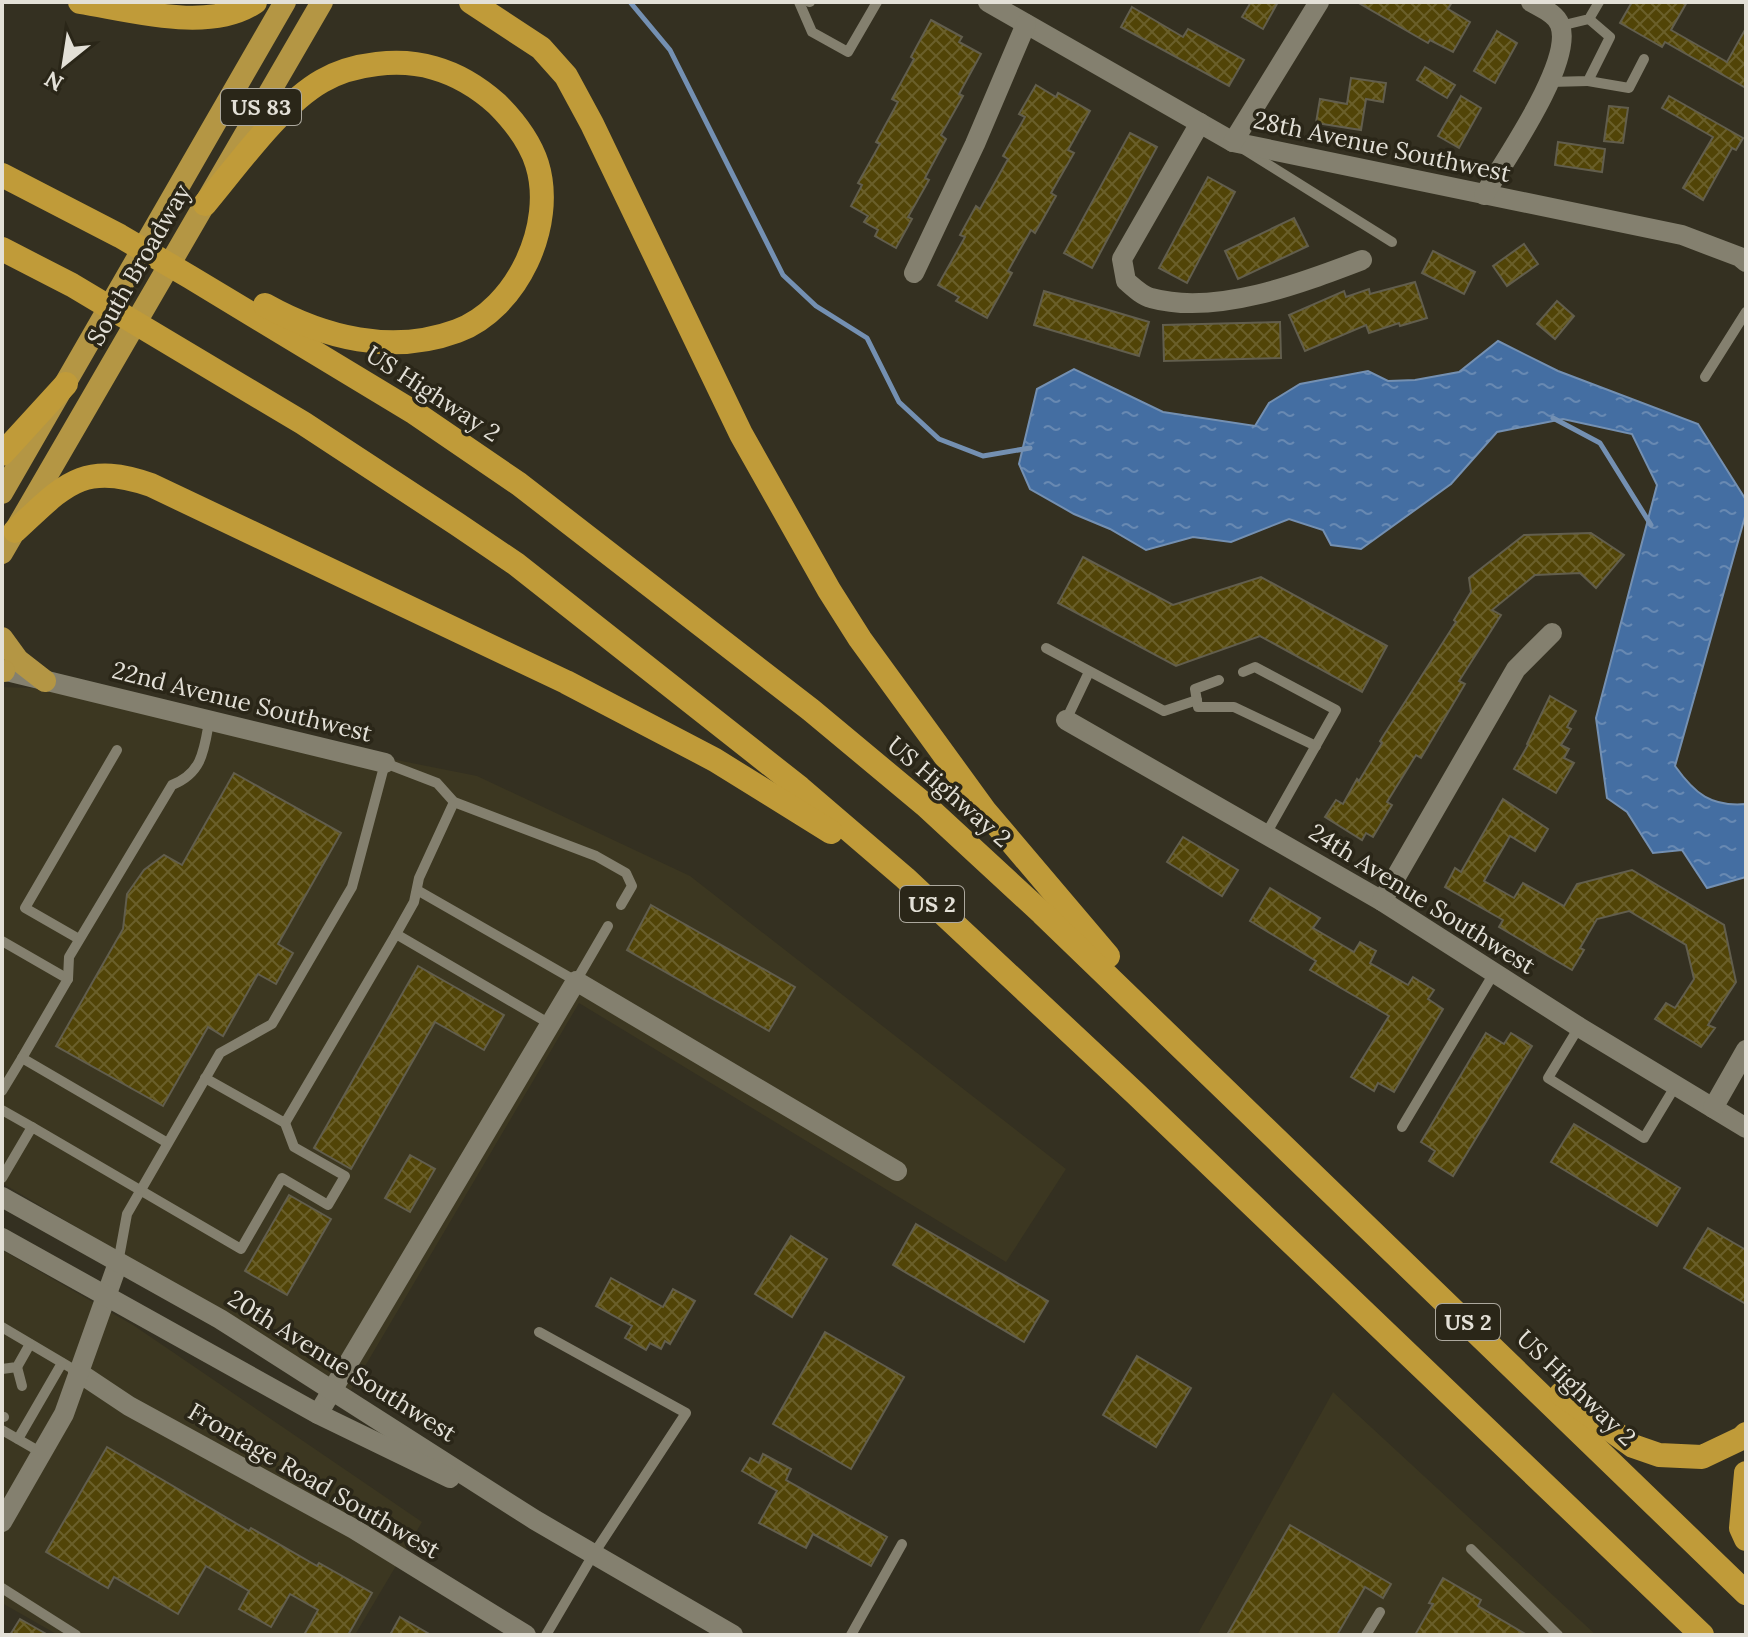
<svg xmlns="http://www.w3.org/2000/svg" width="1748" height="1637" font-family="Lora,serif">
  <defs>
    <pattern id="water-ripples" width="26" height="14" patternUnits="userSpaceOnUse" patternTransform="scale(2)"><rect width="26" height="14" fill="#446ea2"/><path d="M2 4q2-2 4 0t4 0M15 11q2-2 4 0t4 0" fill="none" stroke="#6889b2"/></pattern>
    <pattern id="building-cross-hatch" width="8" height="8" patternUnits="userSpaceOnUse" patternTransform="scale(2)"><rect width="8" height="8" fill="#514407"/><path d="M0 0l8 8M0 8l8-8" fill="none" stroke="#6a5f2a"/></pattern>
  </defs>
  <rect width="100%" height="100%" fill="#343021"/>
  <!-- built -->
  <g fill="#3c3721">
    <path d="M2,687L34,688L477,776L690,876L1066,1169L1006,1262L579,1003L351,1390L2,1183Z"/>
    <path d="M2,1250L133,1325L422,1522L355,1635H58L2,1603Z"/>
    <path d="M1333,1392L1596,1635H1197Z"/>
  </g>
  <!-- water -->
  <path fill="url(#water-ripples)" stroke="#7490b2" stroke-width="2" d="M1498,341L1558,371L1698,424L1746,500V513L1675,766C1695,794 1711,807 1746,804V877L1707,888L1682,850L1653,853L1627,812L1607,798L1596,718L1657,485L1632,434L1563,419L1497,432L1451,484L1361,549L1331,545L1323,530L1289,519L1231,542L1193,537L1146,550L1110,529L1074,514L1030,489L1019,464L1037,389L1074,369L1163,412L1255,426L1269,403L1300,384L1368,371L1388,381L1415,380L1459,372Z"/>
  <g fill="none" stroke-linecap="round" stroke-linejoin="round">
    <!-- stream -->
    <g stroke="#7490b2" stroke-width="5">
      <path d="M630,2L670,50L783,275L816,306L867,338L899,402L939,439L983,456L1030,448"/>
      <path d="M1553,418L1600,443L1651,525"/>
    </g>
  </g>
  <!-- building -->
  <g fill="url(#building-cross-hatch)" stroke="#625e4d" stroke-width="2">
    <path d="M1251,2H1278L1263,29L1242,17Z"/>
    <path d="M1357,2H1452L1448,9L1470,22L1453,52L1430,40L1428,43Z"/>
    <path d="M1632,2H1687L1671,30L1727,62L1746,28V88L1665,42L1662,47L1620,23Z"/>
    <path d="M1132,7L1183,37L1188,29L1244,60L1229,86L1121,27Z"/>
    <path d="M931,20L962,37L959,42L981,54L959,94L963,96L941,135L946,139L925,178L929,180L908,217L912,219L896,248L875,236L878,230L864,222L868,216L851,206L862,185L858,183L880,144L876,142L898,102L892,99L914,59L911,57Z"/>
    <path d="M1497,31L1517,43L1495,83L1474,71Z"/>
    <path d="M1425,67L1455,85L1447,98L1417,80Z"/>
    <path d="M1351,78L1386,83L1383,102L1366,99L1361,130L1316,123L1320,99L1347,104Z"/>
    <path d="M1036,85L1056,97L1058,93L1090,111L1068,150L1074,153L1051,193L1056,196L1035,233L1031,230L1008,271L1012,273L987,318L956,301L959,297L938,285L965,237L960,235L976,206L980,209L1008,159L1003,156L1025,117L1019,114Z"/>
    <path d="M1461,96L1481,108L1459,148L1438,136Z"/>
    <path d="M1669,96L1743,138L1736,150L1732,148L1703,200L1683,188L1713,137L1662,108Z"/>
    <path d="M1609,106L1628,108L1623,143L1604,141Z"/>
    <path d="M1130,133L1157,147L1092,268L1064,253Z"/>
    <path d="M1558,142L1605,149L1602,172L1555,165Z"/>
    <path d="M1208,177L1235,192L1187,283L1159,268Z"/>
    <path d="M1294,218L1308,246L1238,279L1225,251Z"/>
    <path d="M1524,244L1538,264L1507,286L1493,266Z"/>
    <path d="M1433,251L1475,272L1464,294L1422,273Z"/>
    <path d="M1415,282L1427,318L1400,326L1399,323L1369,333L1366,325L1305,351L1289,315L1344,291L1346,297L1369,289L1370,294Z"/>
    <path d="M1044,291L1149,322L1139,356L1034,325Z"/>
    <path d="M1557,301L1574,316L1555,339L1537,324Z"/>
    <path d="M1280,322L1281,358L1164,361L1163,325Z"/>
    <path d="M1591,533L1624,555L1596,588L1580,573L1535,575L1492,610L1501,615L1459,681L1465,684L1421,758L1416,755L1387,802L1392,805L1373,837L1366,833L1362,840L1325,817L1336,800L1343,804L1357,779L1359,781L1382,743L1380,741L1456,622L1454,620L1471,592L1469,578L1524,535Z"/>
    <path d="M1083,557L1173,605L1261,577L1387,646L1362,692L1260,636L1176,666L1058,603Z"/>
    <path d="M1550,696L1576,711L1567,727L1571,729L1561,745L1569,749L1564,758L1574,763L1556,793L1514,769L1528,745L1527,744Z"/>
    <path d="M234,773L341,833L278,944L293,953L276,984L258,974L223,1036L208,1027L163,1106L56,1046L123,929L127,894L144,870L164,855L182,865Z"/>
    <path d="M1503,799L1548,829L1535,851L1510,836L1484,881L1514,898L1523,883L1564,906L1577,884L1632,870L1724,925L1736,982L1708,1025L1715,1028L1701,1047L1655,1019L1666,1003L1675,1008L1694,979L1686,945L1629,911L1597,919L1580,948L1584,950L1572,970L1499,927L1503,920L1445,887L1455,868L1461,872Z"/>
    <path d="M1183,837L1238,870L1222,896L1167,862Z"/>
    <path d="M1270,888L1320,918L1313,928L1354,952L1360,942L1376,951L1370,963L1408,985L1413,977L1434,990L1428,999L1443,1009L1394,1092L1378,1083L1374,1091L1351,1077L1389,1016L1310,970L1316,961L1250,921Z"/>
    <path d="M651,905L795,987L769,1031L627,950Z"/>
    <path d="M418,966L504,1015L484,1050L435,1022L351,1169L314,1148Z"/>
    <path d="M1486,1033L1504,1044L1511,1033L1532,1046L1453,1176L1429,1161L1435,1151L1421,1142Z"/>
    <path d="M1574,1124L1680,1188L1657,1226L1551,1162Z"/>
    <path d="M410,1155L435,1169L410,1212L385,1198Z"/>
    <path d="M289,1195L331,1219L287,1295L245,1271Z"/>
    <path d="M916,1224L1048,1301L1024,1342L893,1265Z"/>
    <path d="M1708,1228L1746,1250V1304L1684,1268Z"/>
    <path d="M791,1236L827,1259L792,1317L755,1294Z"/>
    <path d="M611,1278L663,1307L673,1289L695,1301L670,1344L665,1341L661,1349L650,1343L646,1350L625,1338L632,1326L596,1306Z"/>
    <path d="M825,1332L904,1377L851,1469L773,1424Z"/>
    <path d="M1137,1356L1191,1388L1156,1447L1103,1415Z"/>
    <path d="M107,1447L249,1531L251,1528L317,1566L319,1563L372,1593L348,1635H304L318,1610L290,1594L271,1627L239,1609L249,1591L206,1566L178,1614L114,1577L108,1588L46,1552Z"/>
    <path d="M763,1454L791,1469L786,1480L887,1537L871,1566L813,1534L806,1548L759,1523L777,1491L742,1471L750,1458L759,1463Z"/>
    <path d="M1290,1525L1391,1584L1383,1598L1365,1587L1337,1635H1227Z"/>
    <path d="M1443,1578L1481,1600L1478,1606L1527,1635H1415L1433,1604L1429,1603Z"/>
    <path d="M400,1617L431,1635H390Z"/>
    <path d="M20,1619L48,1635H10Z"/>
  </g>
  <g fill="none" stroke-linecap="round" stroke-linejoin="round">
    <!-- service -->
    <g stroke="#84806f" stroke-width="10">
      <path d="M799,2L812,32L848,52L877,2"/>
      <path d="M809,2H810"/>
      <path d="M1560,26L1589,19L1599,2"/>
      <path d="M1588,81L1629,88L1644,59"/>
      <path d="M1550,82L1588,81L1610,37L1589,19"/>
      <path d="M1245,150L1392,242"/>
      <path d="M1705,377L1746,312"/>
      <path d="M1046,648L1164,711L1197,700"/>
      <path d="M1243,672L1255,667L1336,710L1266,834"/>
      <path d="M1219,680L1195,689L1198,707H1234L1316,746"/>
      <path d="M1066,720L1089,672"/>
      <path d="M417,890L576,981L608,926"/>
      <path d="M396,934L414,902L419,878L454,802"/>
      <path d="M79,939L25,908L117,750"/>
      <path d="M2,941L68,979L22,1058"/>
      <path d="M68,979L69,957L172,785C202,773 204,751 209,722"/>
      <path d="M1579,1027L1548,1078L1644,1138L1676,1085"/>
      <path d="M205,1078L285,1123L396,934L550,1024"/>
      <path d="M2,1091L22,1058L166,1142"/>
      <path d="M2,1110L32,1127"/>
      <path d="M1402,1127L1494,973"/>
      <path d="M2,1178L32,1127L241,1249L282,1178L328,1205L345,1176L294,1147L285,1123"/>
      <path d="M118,1263L127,1214L220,1053L272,1024L352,887L385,763L437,783L454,802L596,856L626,873L632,886L621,905"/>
      <path d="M2,1327L78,1372"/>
      <path d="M539,1332L686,1413L593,1555L546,1635"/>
      <path d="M17,1367L22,1386"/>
      <path d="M2,1369L17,1367L30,1344"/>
      <path d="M2,1417H4"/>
      <path d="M2,1430L42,1453"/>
      <path d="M18,1439L62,1363"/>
      <path d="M1471,1549L1558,1635"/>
      <path d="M2,1588L76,1635"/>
      <path d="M851,1635L902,1544"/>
      <path d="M1366,1635L1380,1612"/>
    </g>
    <!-- minor -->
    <g stroke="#84806f" stroke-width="20">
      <path d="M988,2L1233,142L1682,235L1740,257L1746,262"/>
      <path d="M1200,123L1122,259L1126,281C1133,287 1142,296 1151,298C1216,316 1302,283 1362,260"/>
      <path d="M1233,142L1319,2"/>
      <path d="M1484,195C1504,161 1574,62 1560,25C1556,13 1541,8 1531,2"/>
      <path d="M914,273L975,144L1026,24"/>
      <path d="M2,670L385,763"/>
      <path d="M1066,720L1382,901L1579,1027L1746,1128"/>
      <path d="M1382,901L1516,669L1552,633"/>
      <path d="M1713,1108L1746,1050"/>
      <path d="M78,1372L129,1406L354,1529L526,1635"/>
      <path d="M318,1414L576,981L897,1171"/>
      <path d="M2,1522L64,1414L118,1263"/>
    </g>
    <!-- tertiary -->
    <g stroke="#84806f" stroke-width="20">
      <path d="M2,1197L220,1319L535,1520L733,1635"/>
      <path d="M2,1238L318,1414L450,1478"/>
    </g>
    <!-- trunk -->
    <g stroke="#b49644" stroke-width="22">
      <path d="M2,493L285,2"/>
      <path d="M2,553L322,2"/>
      <path d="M2,638L18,660L45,681"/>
      <path d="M2,671H4"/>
    </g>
    <!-- motorway -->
    <g stroke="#c09b39" stroke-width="24">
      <path d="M80,2C131,10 210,33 255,2"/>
      <path d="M471,2L541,48L566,76L592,124L741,434L829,590L860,639L985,811L1108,956"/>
      <path d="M2,175L120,236L190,277L415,413L519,484L811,710L925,805L1042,913L1746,1593"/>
      <path d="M205,204C237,166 280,105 322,81C353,63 400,58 434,68C459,75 478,87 497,104C513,120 530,142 537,164C556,225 517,309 457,331C392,355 324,338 265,305"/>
      <path d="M2,249L72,285L303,423L457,524L516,564L800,788L905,878L1135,1093L1702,1635"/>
      <path d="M2,454L66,384"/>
      <path d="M15,531C63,487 81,460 151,485L566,682L715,760L831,832"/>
      <path d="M1561,1394L1633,1446L1659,1455L1702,1457L1742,1438L1746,1434"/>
      <path d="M1746,1473L1741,1528L1746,1539"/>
    </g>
  </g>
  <g text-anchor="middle" stroke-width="7" stroke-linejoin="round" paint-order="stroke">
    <!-- shield labels -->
    <g fill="#2a2618" stroke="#aca89e" stroke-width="2">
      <rect x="221" y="89" width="80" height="36" rx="6"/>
      <rect x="900" y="886" width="64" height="36" rx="6"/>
      <rect x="1436" y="1304" width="64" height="36" rx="6"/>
    </g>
    <g font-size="22" font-weight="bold" fill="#e3e0d7">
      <text x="261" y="115">US 83</text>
      <text x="932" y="912">US 2</text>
      <text x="1468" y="1330">US 2</text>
    </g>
    <!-- street labels -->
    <g font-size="24" fill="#e3e0d7" stroke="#2a2618">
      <text transform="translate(1382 147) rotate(12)" y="8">28th Avenue Southwest</text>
      <text transform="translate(139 265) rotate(-60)" y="8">South Broadway</text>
      <text transform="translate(433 394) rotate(33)" y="8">US Highway 2</text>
      <text transform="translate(242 702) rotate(14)" y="8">22nd Avenue Southwest</text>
      <text transform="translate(949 792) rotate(41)" y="8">US Highway 2</text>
      <text transform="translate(1422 899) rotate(32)" y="8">24th Avenue Southwest</text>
      <text transform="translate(342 1366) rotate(32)" y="8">20th Avenue Southwest</text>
      <text transform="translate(1576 1388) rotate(44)" y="8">US Highway 2</text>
      <text transform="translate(314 1481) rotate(30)" y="8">Frontage Road Southwest</text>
    </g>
  </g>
  <!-- border -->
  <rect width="1748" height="1637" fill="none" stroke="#e3e0d7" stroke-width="8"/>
  <!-- north arrow -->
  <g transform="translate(64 64) rotate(210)" stroke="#2a2618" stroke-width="6" paint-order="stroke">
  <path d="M0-6L14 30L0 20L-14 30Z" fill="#e3e0d7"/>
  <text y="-12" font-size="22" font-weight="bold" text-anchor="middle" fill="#e3e0d7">N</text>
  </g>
</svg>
